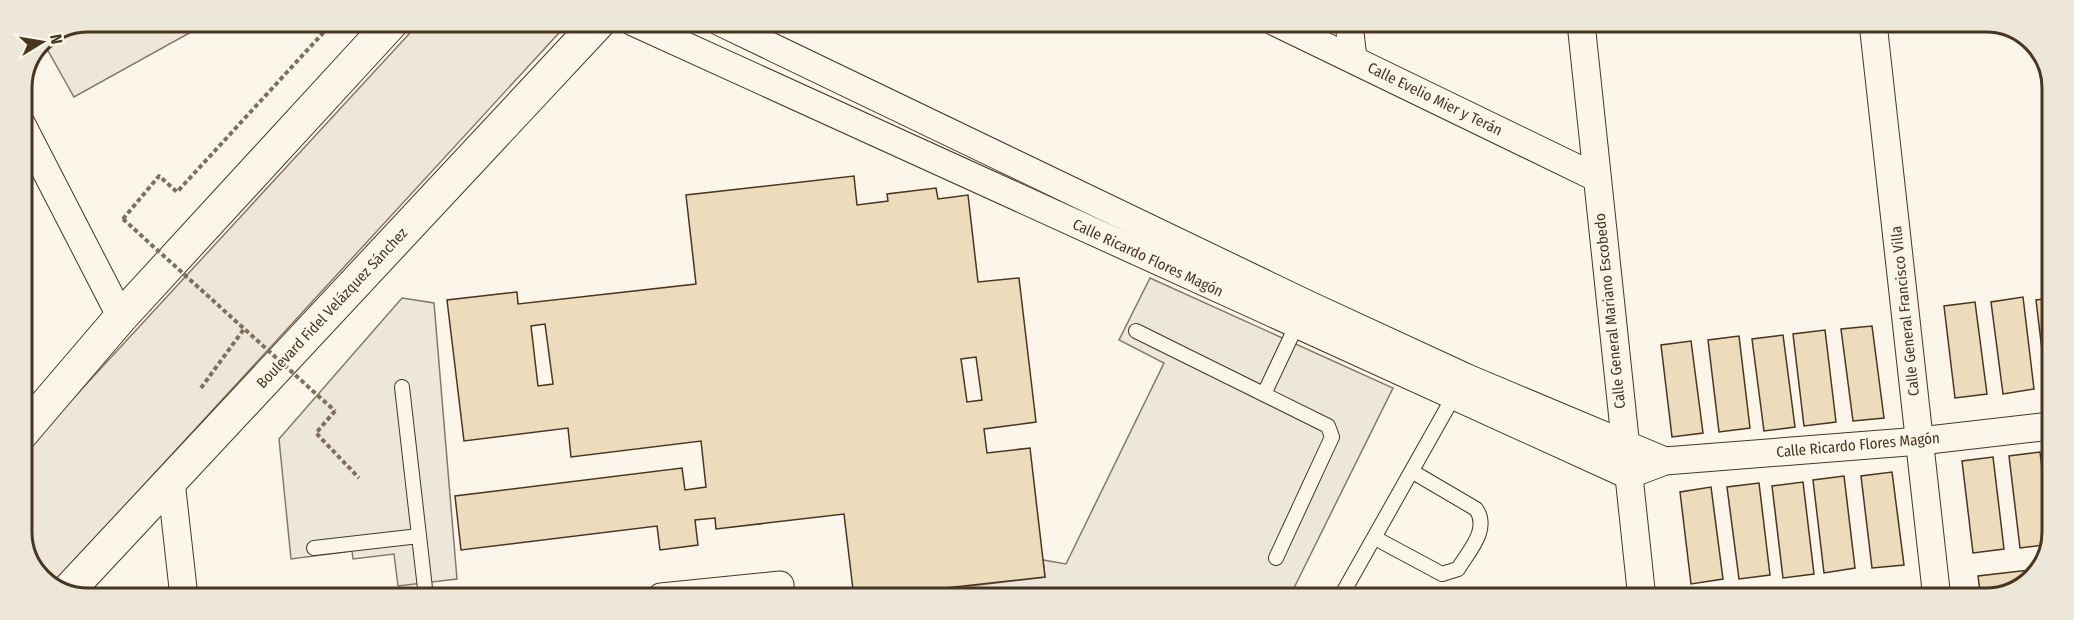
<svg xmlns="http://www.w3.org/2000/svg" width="2074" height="620" font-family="'Fira Sans Condensed',sans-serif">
  <rect width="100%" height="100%" fill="#fbf6e9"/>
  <!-- green -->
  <g fill="#ede6d9" stroke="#887966" stroke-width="1.5">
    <path d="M87,21H211L74,97L42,40Z"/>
    <path d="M421,21L569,22L52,585C11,559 21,498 21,455Z"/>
  </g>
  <!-- parking -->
  <g fill="#ede7d9" stroke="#887966" stroke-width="1.5">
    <path d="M1150,278L1393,388L1289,598H873L1045,577L1043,560L1066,564L1164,363L1119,340Z"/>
    <path d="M402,298L434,303L457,579L398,586L394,554L353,559L352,551L291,559L279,439Z"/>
  </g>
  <!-- building -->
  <g fill="#ecdcbc" stroke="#4a3520" stroke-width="1.5" fill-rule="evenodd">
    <path d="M854,176L857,205L888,201L887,194L936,188L938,199L968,195L978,282L1019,278L1036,422L984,429L987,453L1030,448L1045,577L854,598L844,514L716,529L715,518L695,520L698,545L660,550L657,526L461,550L455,496L682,468L685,490L706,487L701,441L571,457L568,428L464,441L447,300L517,292L518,304L696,284L686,195ZM545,324L553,384L538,386L531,326ZM976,357L982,400L967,402L961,359Z"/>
    <path d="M2023,297L2034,389L2003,394L1991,302Z"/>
    <path d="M2052,298L2051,392H2047L2036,300Z"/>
    <path d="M1975,302L1987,394L1955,398L1944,306Z"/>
    <path d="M1872,326L1884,418L1853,421L1841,329Z"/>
    <path d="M1825,330L1836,422L1804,426L1793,334Z"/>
    <path d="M1783,335L1795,427L1764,431L1752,339Z"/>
    <path d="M1739,336L1750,428L1719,432L1708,340Z"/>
    <path d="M1691,341L1703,433L1672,437L1661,345Z"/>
    <path d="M2040,452L2051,544L2020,548L2009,456Z"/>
    <path d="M1993,457L2004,549L1973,553L1962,461Z"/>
    <path d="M1892,472L1904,565L1872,568L1861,476Z"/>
    <path d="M1844,476L1855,568L1824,573L1813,480Z"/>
    <path d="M1803,482L1814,574L1783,578L1772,486Z"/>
    <path d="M1759,483L1770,575L1739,579L1727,487Z"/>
    <path d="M1711,487L1723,579L1691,584L1680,492Z"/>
    <path d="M2038,569L2027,585L1981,599L1978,576Z"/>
  </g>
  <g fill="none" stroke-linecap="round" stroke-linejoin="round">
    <defs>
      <g id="service">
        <path d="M1136,331L1328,426L1332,437L1276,558"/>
        <path d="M402,387L426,597"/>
        <path d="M1264,394L1299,320"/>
        <path d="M1375,538L1442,574L1458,569C1469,551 1490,529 1476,509L1413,472"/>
        <path d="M314,548L419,536"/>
        <path d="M1118,598H1142"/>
        <path d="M1340,598L1455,394"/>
      </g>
      <g id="minor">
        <path d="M633,22L1628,475L1665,461L1920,441L2051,426"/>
        <path d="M720,22L1307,304L1465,377L1665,461"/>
        <path d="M1275,22L1595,177"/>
        <path d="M1349,23L1353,59"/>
        <path d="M1581,23L1642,599"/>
        <path d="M1873,23L1937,599"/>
        <path d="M21,123L121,317"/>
        <path d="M171,481L184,597"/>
        <path d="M661,597L780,585L781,598"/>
      </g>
      <g id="primary">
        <path d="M21,434L121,317L393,21"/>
        <path d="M65,594L599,22"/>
      </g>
    </defs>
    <!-- service casing -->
    <use href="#service" stroke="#4a3520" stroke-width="16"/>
    <!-- minor casing -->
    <use href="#minor" stroke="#4a3520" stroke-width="29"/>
    <!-- primary casing -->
    <use href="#primary" stroke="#4a3520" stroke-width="35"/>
    <!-- path -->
    <g stroke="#7f6f5c" stroke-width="4" stroke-dasharray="4.5 3" stroke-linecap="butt">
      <path d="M123,219L159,176L177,192L334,21"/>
      <path d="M201,388L244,329"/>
      <path d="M335,411L316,433L359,478"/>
    </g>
    <!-- service -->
    <use href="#service" stroke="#fbf6e9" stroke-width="14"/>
    <!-- minor -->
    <use href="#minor" stroke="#fbf6e9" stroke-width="27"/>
    <!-- primary -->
    <use href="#primary" stroke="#fbf6e9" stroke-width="33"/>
    <!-- path-bridge -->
    <path stroke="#7f6f5c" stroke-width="4" stroke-dasharray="4.5 3" stroke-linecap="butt" d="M123,219L335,411"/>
  </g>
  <g text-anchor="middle" stroke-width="4.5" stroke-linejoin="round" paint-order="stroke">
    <!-- street labels -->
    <g font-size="15" fill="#4a3520" stroke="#fbf6e9">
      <text transform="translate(1435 99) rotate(26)" y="5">Calle Evelio Mier y Terán</text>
      <text transform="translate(1148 258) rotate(25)" y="5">Calle Ricardo Flores Magón</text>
      <text transform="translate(332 308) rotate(-47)" y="5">Boulevard Fidel Velázquez Sánchez</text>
      <text transform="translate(1610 311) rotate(-96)" y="5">Calle General Mariano Escobedo</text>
      <text transform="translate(1905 311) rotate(-96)" y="5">Calle General Francisco Villa</text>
      <text transform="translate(1858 445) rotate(-5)" y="5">Calle Ricardo Flores Magón</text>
    </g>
  </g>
  <!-- crop -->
  <path d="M0 0H2074V620H0ZM88 32H1986A56 56 0 0 1 2042 88V532A56 56 0 0 1 1986 588H88A56 56 0 0 1 32 532V88A56 56 0 0 1 88 32Z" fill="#ede7d9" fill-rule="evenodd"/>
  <path fill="none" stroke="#4a3520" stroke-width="3" d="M88 32H1986A56 56 0 0 1 2042 88V532A56 56 0 0 1 1986 588H88A56 56 0 0 1 32 532V88A56 56 0 0 1 88 32Z"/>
  <!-- north arrow -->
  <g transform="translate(42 42) rotate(79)" stroke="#fbf6e9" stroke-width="4.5" paint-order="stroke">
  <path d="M0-4.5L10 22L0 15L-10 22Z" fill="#4a3520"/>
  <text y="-9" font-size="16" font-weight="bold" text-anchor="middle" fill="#4a3520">N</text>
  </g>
</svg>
